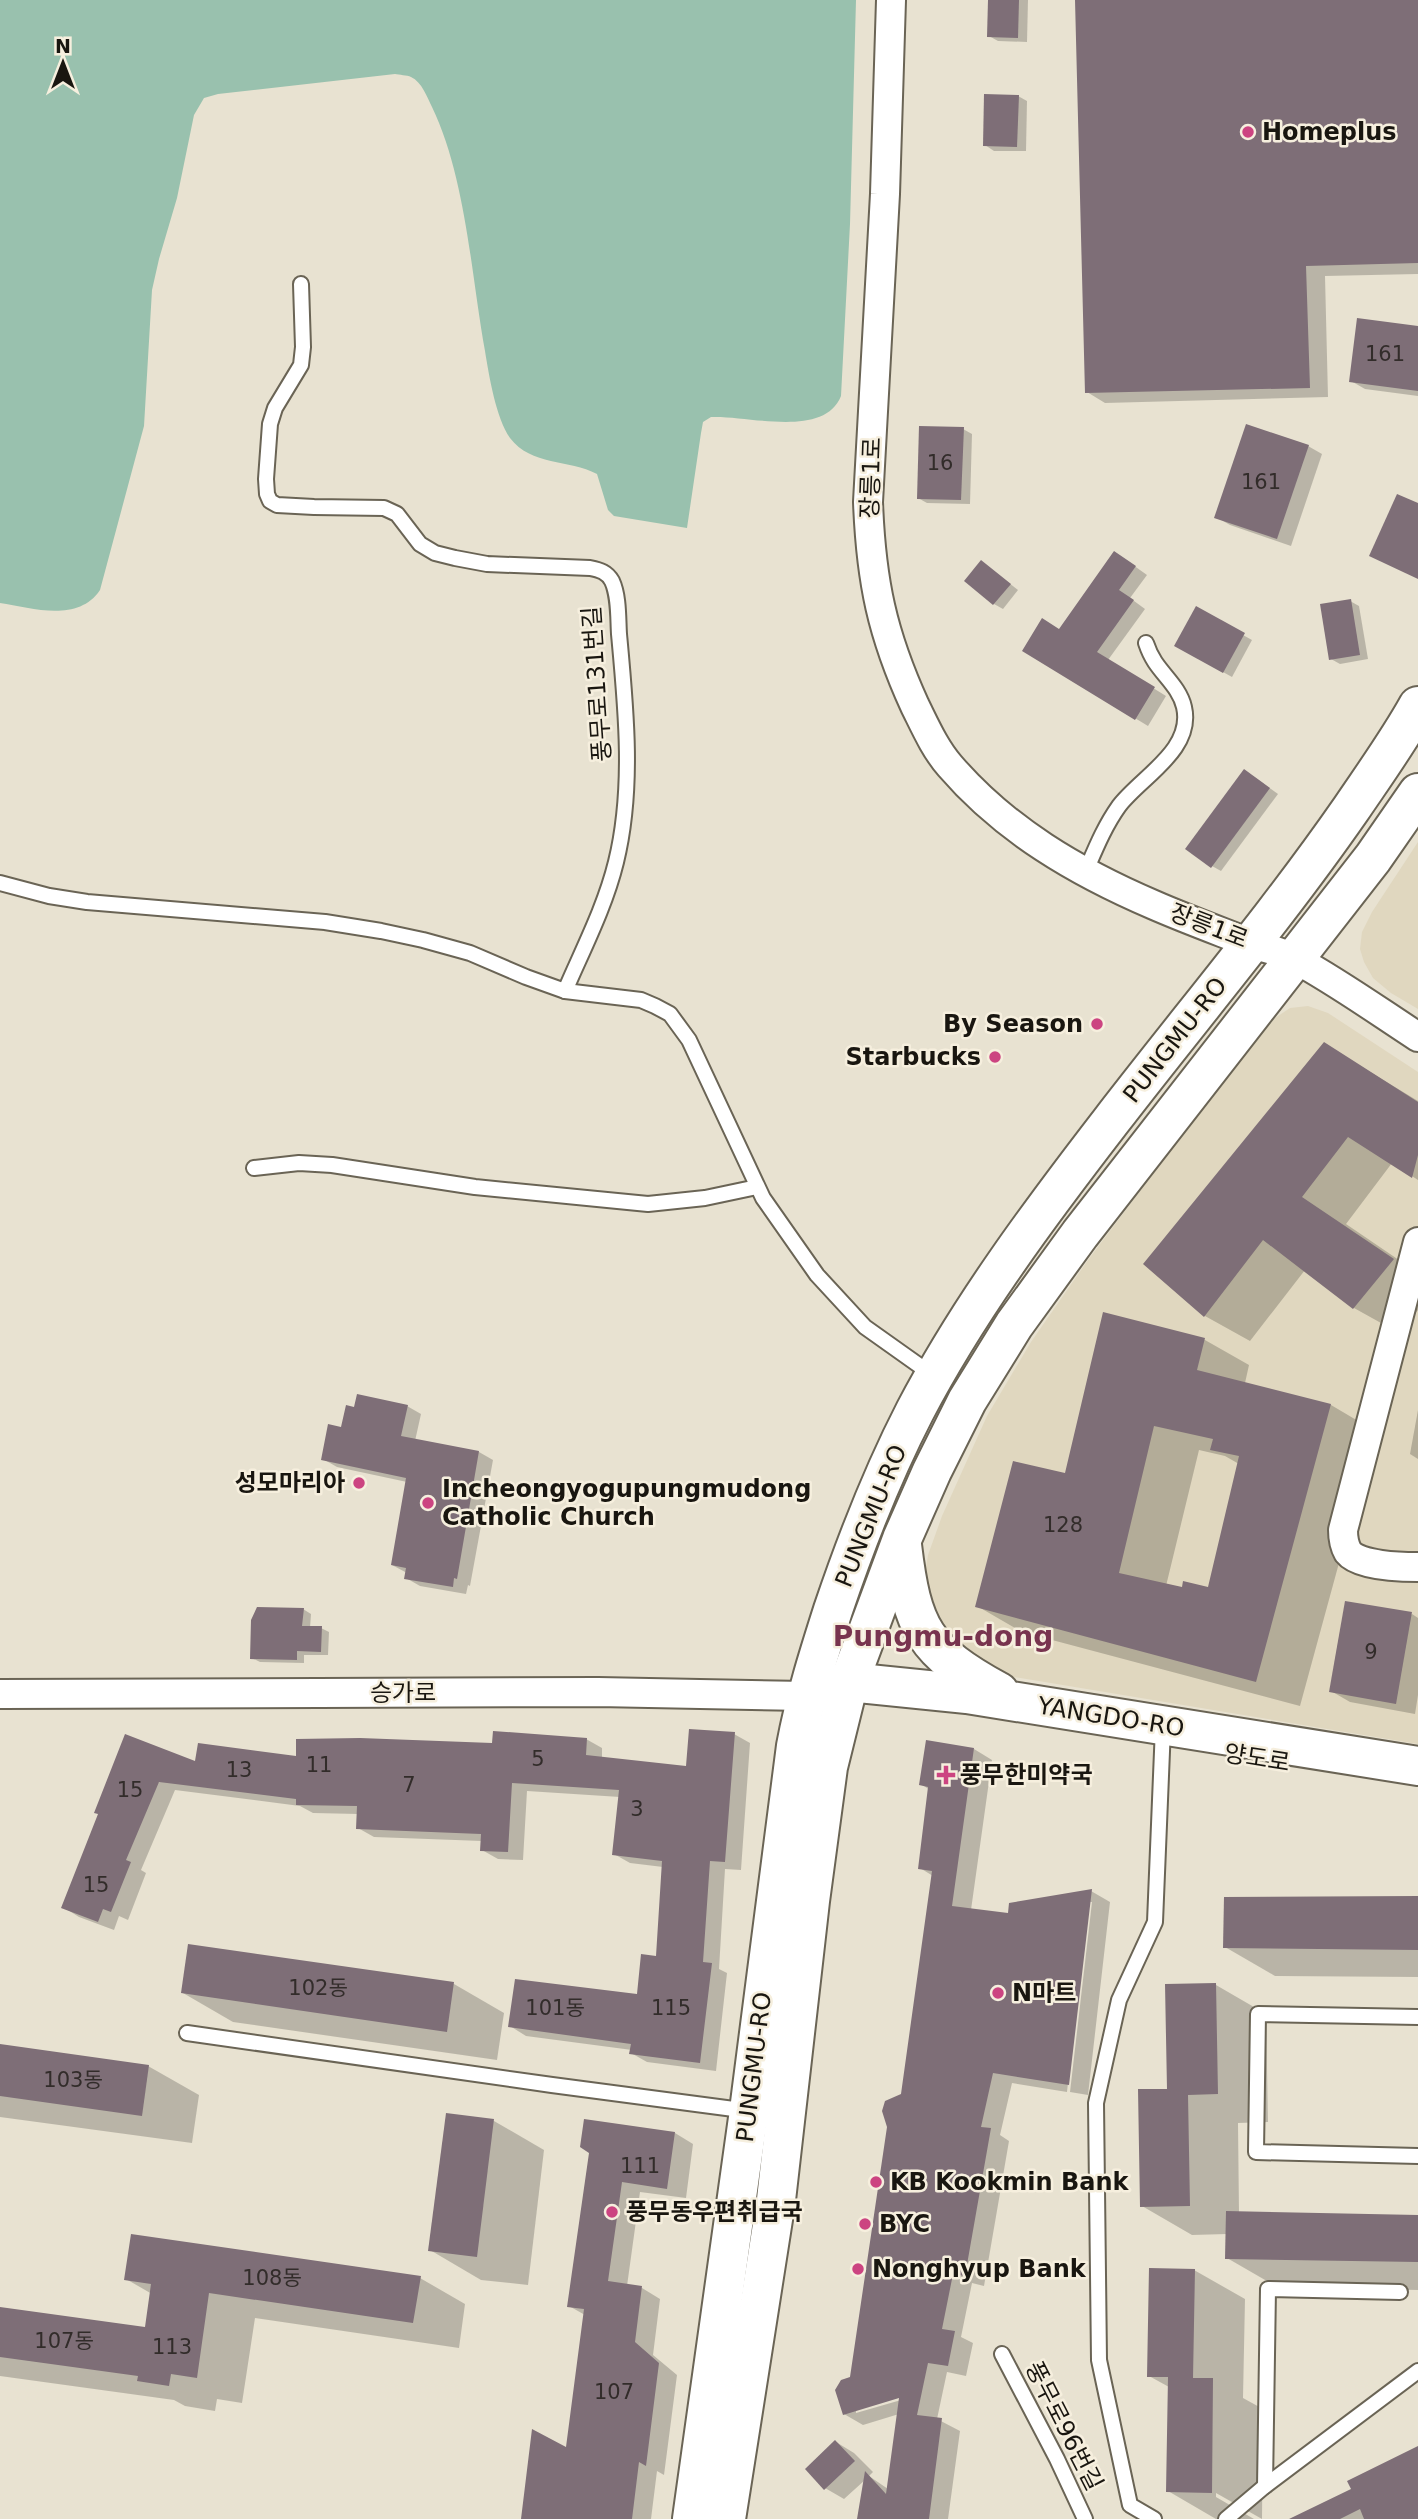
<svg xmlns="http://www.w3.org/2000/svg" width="1418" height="2519" font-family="'DejaVu Sans','Noto Sans KR',sans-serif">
  <rect width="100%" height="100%" fill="#e8e2d1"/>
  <!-- built -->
  <g fill="#e0d7bf">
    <path d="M1418,842V1009L1391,993L1373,978L1364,962L1360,949L1362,932L1372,912Z"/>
    <path d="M1308,1006L1328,1013L1418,1072V1744L996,1674L928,1618L924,1580L928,1555L942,1516L987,1416L1031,1342L1088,1260L1233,1068L1275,1018L1290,1008Z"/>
  </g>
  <!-- green -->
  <path fill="#99c1ae" d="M0,0H856L850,224L841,396C824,439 747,415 711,417L703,422L701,433L687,528L614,516L608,510L597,474C569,459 531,466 510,438C496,418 489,376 485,351C471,274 466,178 432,107C427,97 422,82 411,77C407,75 399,75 395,74L218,94L204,98L194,115L177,198L159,259L152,290L144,426L100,590C78,623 32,608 0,603Z"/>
  <!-- shadow -->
  <g fill="#0003" fill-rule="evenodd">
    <path d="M990,0H1028L1027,42L998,41L989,36Z"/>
    <path d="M1077,0H1418V274L1325,276L1328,397L1105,403L1087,392Z"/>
    <path d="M1018,96L1027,101L1026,151H994L985,145Z"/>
    <path d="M1418,327V396L1365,389L1351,381Z"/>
    <path d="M963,429L972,434L970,504L927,503L918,498Z"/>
    <path d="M1308,446L1322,454L1291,546L1230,525L1216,517Z"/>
    <path d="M1126,560L1147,575L1130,598L1145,609L1108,660L1166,696L1148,726L1024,651L1060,631Z"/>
    <path d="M982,562L1018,590L1003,609L994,604Z"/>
    <path d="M1350,601L1359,606L1368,659L1340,664L1331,659Z"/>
    <path d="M1196,609L1252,640L1232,677L1176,646Z"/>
    <path d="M1253,776L1278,794L1221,871L1212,866Z"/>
    <path d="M1324,1044L1418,1101V1180L1392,1163L1346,1224L1418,1273V1310L1399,1333L1354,1308L1305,1270L1250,1341L1205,1316L1146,1264Z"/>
    <path d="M1105,1314L1205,1340L1249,1365L1245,1383L1331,1405L1375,1431L1300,1706L1022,1632L977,1606L1066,1475ZM1199,1450L1225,1456L1239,1464L1210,1589H1183L1166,1586Z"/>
    <path d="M407,1406L421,1414L415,1441L479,1452L493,1460L470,1586L468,1585L466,1594L420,1586L406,1578L407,1573L392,1565L407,1482L337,1467L323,1459L343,1429Z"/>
    <path d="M1418,1410V1459L1410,1454Z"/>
    <path d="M303,1609L311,1614L310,1628H321L329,1632L328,1655H304V1663L260,1662L252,1658Z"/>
    <path d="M1412,1614L1418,1618V1695L1415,1714L1350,1702L1331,1691Z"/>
    <path d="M734,1734L750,1743L741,1870L725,1869L719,1969L727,1973L716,2071L647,2062L631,2053L632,2050L526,2036L510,2026L638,1996L658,1958L663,1867L630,1863L614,1854L620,1797L527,1791L523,1860L498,1859L482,1850V1841L374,1837L358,1828V1814L313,1813L300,1806L175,1790L141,1870L146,1873L128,1920L119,1916L114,1930L79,1917L63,1907L100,1814L97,1812L197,1764L586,1739L602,1748V1758L688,1768Z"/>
    <path d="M974,1749L992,1760L971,1910L1009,1915L1091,1891L1110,1902L1088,2095L1070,2092L1092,1902H1088L1067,2092L1012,2083L1000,2135L1009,2141L984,2286L972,2283L961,2337L973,2343L966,2376L947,2372L937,2419L960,2431L948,2519H859L865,2480L844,2499L825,2488L836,2442L854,2453L873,2472L869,2476L888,2489L899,2414L863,2425L844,2414L903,2095L933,1876L920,1868L930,1790L921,1784ZM907,2394L908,2398L856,2413V2409Z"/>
    <path d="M1418,1898V1977L1275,1976L1225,1947Z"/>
    <path d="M454,1984L504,2013L497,2060L233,2022L183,1993Z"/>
    <path d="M1216,1985L1266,2014L1268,2122L1238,2123L1239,2213L1418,2217V2290L1277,2287L1227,2258V2234L1192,2235L1142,2206L1169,2091Z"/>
    <path d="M0,2046L148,2066L199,2095L192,2143L0,2117Z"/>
    <path d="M447,2115L494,2121L544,2150L528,2285L481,2280L430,2250Z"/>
    <path d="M675,2133L693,2144L686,2198L640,2192L627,2286L642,2288L660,2299L653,2355L677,2375L664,2475L657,2471L651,2519H523L567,2450L585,2315L569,2306L590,2152Z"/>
    <path d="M1194,2270L1245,2299L1243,2398L1263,2409L1262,2519L1216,2493V2497L1254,2519H1216L1168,2491L1169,2387L1149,2376Z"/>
    <path d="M420,2278L465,2304L459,2348L255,2318L242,2403L217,2399L215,2411L185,2406L174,2400L0,2376V2309L147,2329L152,2294L126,2279Z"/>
    <path d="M1418,2448V2519H1293L1353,2490Z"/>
  </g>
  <!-- building -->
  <g fill="#7e6e77" fill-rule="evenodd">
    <path d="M988,0H1019L1018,38L987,37Z"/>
    <path d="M1075,0H1418V263L1306,266L1310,388L1085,393Z"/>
    <path d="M984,94L1019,95L1017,147L983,146Z"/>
    <path d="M1357,318L1418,326V391L1349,382Z"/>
    <path d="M1246,424L1309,445L1277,539L1214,518Z"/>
    <path d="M919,426L964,427L961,500L917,499Z"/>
    <path d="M1397,494L1418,503V579L1369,556Z"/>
    <path d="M1114,551L1136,566L1119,590L1134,600L1097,652L1155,687L1135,720L1022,651L1042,618L1059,629Z"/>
    <path d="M981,560L1011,584L993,605L964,581Z"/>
    <path d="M1351,599L1360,655L1329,660L1320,604Z"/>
    <path d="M1196,606L1245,633L1223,673L1174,646Z"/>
    <path d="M1244,769L1270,788L1211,868L1185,849Z"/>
    <path d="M1324,1042L1418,1102V1155L1412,1178L1348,1137L1302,1197L1394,1259L1353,1309L1263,1240L1204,1317L1143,1264Z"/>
    <path d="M1103,1312L1205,1338L1197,1370L1331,1404L1256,1682L975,1607L1013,1461L1065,1473ZM1154,1426L1213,1439L1210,1450L1239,1456L1208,1587L1183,1581L1182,1587L1119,1573Z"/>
    <path d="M357,1394L408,1405L401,1436L479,1451L457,1579L454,1578L453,1587L404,1579L406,1568L391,1565L406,1478L321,1460L328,1424L341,1427L346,1405L354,1407Z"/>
    <path d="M1345,1601L1412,1612L1396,1704L1329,1692Z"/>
    <path d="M257,1607L304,1608L302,1626H322L321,1652L297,1651V1660L250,1659L251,1620Z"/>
    <path d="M689,1729L735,1732L725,1862L710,1861L703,1962L712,1963L700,2063L629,2054L631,2044L508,2027L515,1979L637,1994L641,1954L656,1956L662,1861L612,1855L619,1790L512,1783L508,1852L480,1851L481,1834L356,1829L357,1806L296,1805V1799L159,1782L126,1860L131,1862L111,1912L103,1909L98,1922L61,1908L98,1814L94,1813L125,1734L195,1761L198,1743L296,1756V1739L360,1738L492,1743L493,1731L587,1738L586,1755L686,1766Z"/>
    <path d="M926,1740L974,1748L952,1906L1008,1913L1009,1903L1092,1889L1069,2085L993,2073L981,2127L991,2128L965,2276L953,2274L942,2329L955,2331L948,2366L928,2363L917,2415L942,2418L929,2519H857L865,2471L886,2494L899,2398L843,2415L835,2390L841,2380L850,2377L887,2127L882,2111L885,2101L901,2094L932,1871L918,1869L928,1787L919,1785Z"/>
    <path d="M1418,1896V1950L1223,1948L1224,1897Z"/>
    <path d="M188,1944L454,1982L447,2032L181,1993Z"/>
    <path d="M1216,1983L1218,2094L1188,2095L1190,2206L1140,2207L1138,2089H1167L1165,1984Z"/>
    <path d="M0,2044L149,2065L142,2116L0,2096Z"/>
    <path d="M446,2113L494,2119L477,2257L428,2251Z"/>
    <path d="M584,2119L675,2132L667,2189L622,2182L608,2281L642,2286L635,2342L659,2363L646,2466L639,2462L632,2519H521L532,2429L566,2447L584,2309L567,2307L589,2153L580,2147Z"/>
    <path d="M1226,2211L1418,2215V2262L1225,2259Z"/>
    <path d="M131,2234L421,2276L413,2323L209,2293L197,2378L171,2374L169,2386L137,2381L138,2376L0,2357V2307L145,2327L151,2284L124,2280Z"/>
    <path d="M1149,2268L1195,2269L1193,2378H1213L1212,2493L1166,2492L1168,2377H1147Z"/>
    <path d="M835,2440L855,2461L824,2490L805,2469Z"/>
    <path d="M1418,2446V2519H1364L1360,2509L1340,2519H1289L1351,2489L1347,2481Z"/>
  </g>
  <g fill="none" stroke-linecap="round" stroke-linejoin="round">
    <defs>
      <g id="lane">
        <path d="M301,284L303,347L301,365L275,408L270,424L266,479L267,494L270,501L277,505L314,507L384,508L397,514L420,544L435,553L455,558L487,564L590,568C600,570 607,572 612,581C619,596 618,618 619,634C626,709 634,789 616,862C605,907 583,949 565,991"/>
        <path d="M1085,873C1095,850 1104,827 1119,806C1141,777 1194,750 1184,707C1180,689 1165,677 1155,662C1151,656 1148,649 1146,643"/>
        <path d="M0,883L49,896L87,902L325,922L381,931L423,940L470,953L526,977L565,991L641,1000L655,1006L670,1014L689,1040L763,1198L817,1275L865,1327L934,1376"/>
        <path d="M254,1168L299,1163L332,1165L475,1187L648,1204L705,1198L757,1187"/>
        <path d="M1418,2017L1258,2014L1256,2152L1418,2156"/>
        <path d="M187,2033L552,2085L749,2111"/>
        <path d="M1002,2354L1057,2459L1085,2519"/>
        <path d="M1265,2486L1268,2289L1400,2292"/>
        <path d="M1154,2519L1130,2505L1099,2360L1096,2103L1119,2000L1155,1922L1163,1727"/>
        <path d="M1226,2519L1265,2486L1418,2371"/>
      </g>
      <g id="street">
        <path d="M891,0L885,194L868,502C871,581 882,634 915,706C925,726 935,749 950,766C1005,830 1077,872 1154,905C1186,919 1219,931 1252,944C1267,949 1284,952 1297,960C1339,983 1378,1011 1418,1037"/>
        <path d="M1418,1242L1343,1530C1343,1538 1344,1545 1348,1552C1359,1566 1401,1567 1418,1567"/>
        <path d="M0,1694L598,1692L805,1696"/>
      </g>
      <g id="secondary">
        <path d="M902,1545C912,1629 924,1651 999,1692"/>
        <path d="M826,1690L849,1682L967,1694L1418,1766"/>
        <path d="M692,2519L749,2111L796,1746C805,1698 818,1657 833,1610C856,1542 882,1475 915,1411C969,1308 1040,1213 1111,1121C1191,1017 1276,917 1351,809C1374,775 1398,742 1418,706"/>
        <path d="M726,2519L776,2200L810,1901L828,1767L849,1682L902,1539L932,1471L967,1401L1014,1325L1080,1234L1373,858L1418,793"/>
      </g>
    </defs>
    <!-- lane casing -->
    <use href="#lane" stroke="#6a6455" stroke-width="18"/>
    <!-- street casing -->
    <use href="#street" stroke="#6a6455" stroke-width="32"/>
    <!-- secondary casing -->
    <use href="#secondary" stroke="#6a6455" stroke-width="42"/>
    <!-- lane -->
    <use href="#lane" stroke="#fff" stroke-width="14"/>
    <!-- street -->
    <use href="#street" stroke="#fff" stroke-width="28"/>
    <!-- secondary -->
    <use href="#secondary" stroke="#fff" stroke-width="38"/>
  </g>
  <!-- markers -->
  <g fill="#cc4481" stroke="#f6efde" stroke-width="2.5">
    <circle cx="1248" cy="132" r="7"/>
    <circle cx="1097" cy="1024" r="7"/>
    <circle cx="995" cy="1057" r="7"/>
    <circle cx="359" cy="1483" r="7"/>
    <circle cx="428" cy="1503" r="7"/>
    <path d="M942.5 1764.5h7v7h7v7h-7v7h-7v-7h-7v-7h7z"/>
    <circle cx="998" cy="1993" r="7"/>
    <circle cx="876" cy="2182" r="7"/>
    <circle cx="612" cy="2212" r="7"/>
    <circle cx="865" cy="2224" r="7"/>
    <circle cx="858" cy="2269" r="7"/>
  </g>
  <g text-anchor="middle" stroke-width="5" stroke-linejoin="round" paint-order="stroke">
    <!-- number labels -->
    <g font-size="21" fill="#322c2a">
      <text x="1385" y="361">161</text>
      <text x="940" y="470">16</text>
      <text x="1261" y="489">161</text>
      <text x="1063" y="1532">128</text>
      <text x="1371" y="1659">9</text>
      <text x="538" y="1766">5</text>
      <text x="319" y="1772">11</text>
      <text x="239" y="1777">13</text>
      <text x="409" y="1792">7</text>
      <text x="130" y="1797">15</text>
      <text x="637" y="1816">3</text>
      <text x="96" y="1892">15</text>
      <text x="318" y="1995">102동</text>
      <text x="555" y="2015">101동</text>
      <text x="671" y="2015">115</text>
      <text x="73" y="2087">103동</text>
      <text x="640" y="2173">111</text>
      <text x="272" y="2285">108동</text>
      <text x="64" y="2348">107동</text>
      <text x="172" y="2354">113</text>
      <text x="614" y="2399">107</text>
    </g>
    <!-- poi labels -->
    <g font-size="24" font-weight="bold" fill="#191610" stroke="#f6efde" text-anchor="start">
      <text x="1262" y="140">Homeplus</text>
      <text x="1083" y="1032" text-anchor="end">By Season</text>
      <text x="981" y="1065" text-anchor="end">Starbucks</text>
      <text x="345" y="1491" text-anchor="end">성모마리아</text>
      <text x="442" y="1497">Incheongyogupungmudong<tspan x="442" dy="28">Catholic Church</tspan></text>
      <text x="960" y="1783">풍무한미약국</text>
      <text x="1012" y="2001">N마트</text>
      <text x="890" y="2190">KB Kookmin Bank</text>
      <text x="626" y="2220">풍무동우편취급국</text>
      <text x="879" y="2232">BYC</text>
      <text x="872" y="2277">Nonghyup Bank</text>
    </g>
    <!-- street labels -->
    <g font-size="24" fill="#191610" stroke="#f6efde">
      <text transform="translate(871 478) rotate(-88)" y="8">장릉1로</text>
      <text transform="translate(597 684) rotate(-94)" y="8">풍무로131번길</text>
      <text transform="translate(1209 926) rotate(21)" y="8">장릉1로</text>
      <text transform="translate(1175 1040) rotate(-52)" y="8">PUNGMU-RO</text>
      <text transform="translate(871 1516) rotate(-68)" y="8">PUNGMU-RO</text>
      <text x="403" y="1701">승가로</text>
      <text transform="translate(1111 1717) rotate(9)" y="8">YANGDO-RO</text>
      <text transform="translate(1257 1758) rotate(9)" y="8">양도로</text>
      <text transform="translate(754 2067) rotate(-83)" y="8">PUNGMU-RO</text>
      <text transform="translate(1064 2426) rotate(63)" y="8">풍무로96번길</text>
    </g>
    <!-- quarter labels -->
    <g font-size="28" font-weight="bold" fill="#78344f" stroke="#f6efde">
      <text x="943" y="1646">Pungmu-dong</text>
    </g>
  </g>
  <!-- north arrow -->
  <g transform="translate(63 63)" stroke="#f6efde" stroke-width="5" paint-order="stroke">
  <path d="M0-5L12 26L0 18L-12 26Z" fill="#191610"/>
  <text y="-10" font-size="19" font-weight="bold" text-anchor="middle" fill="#191610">N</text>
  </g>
</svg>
